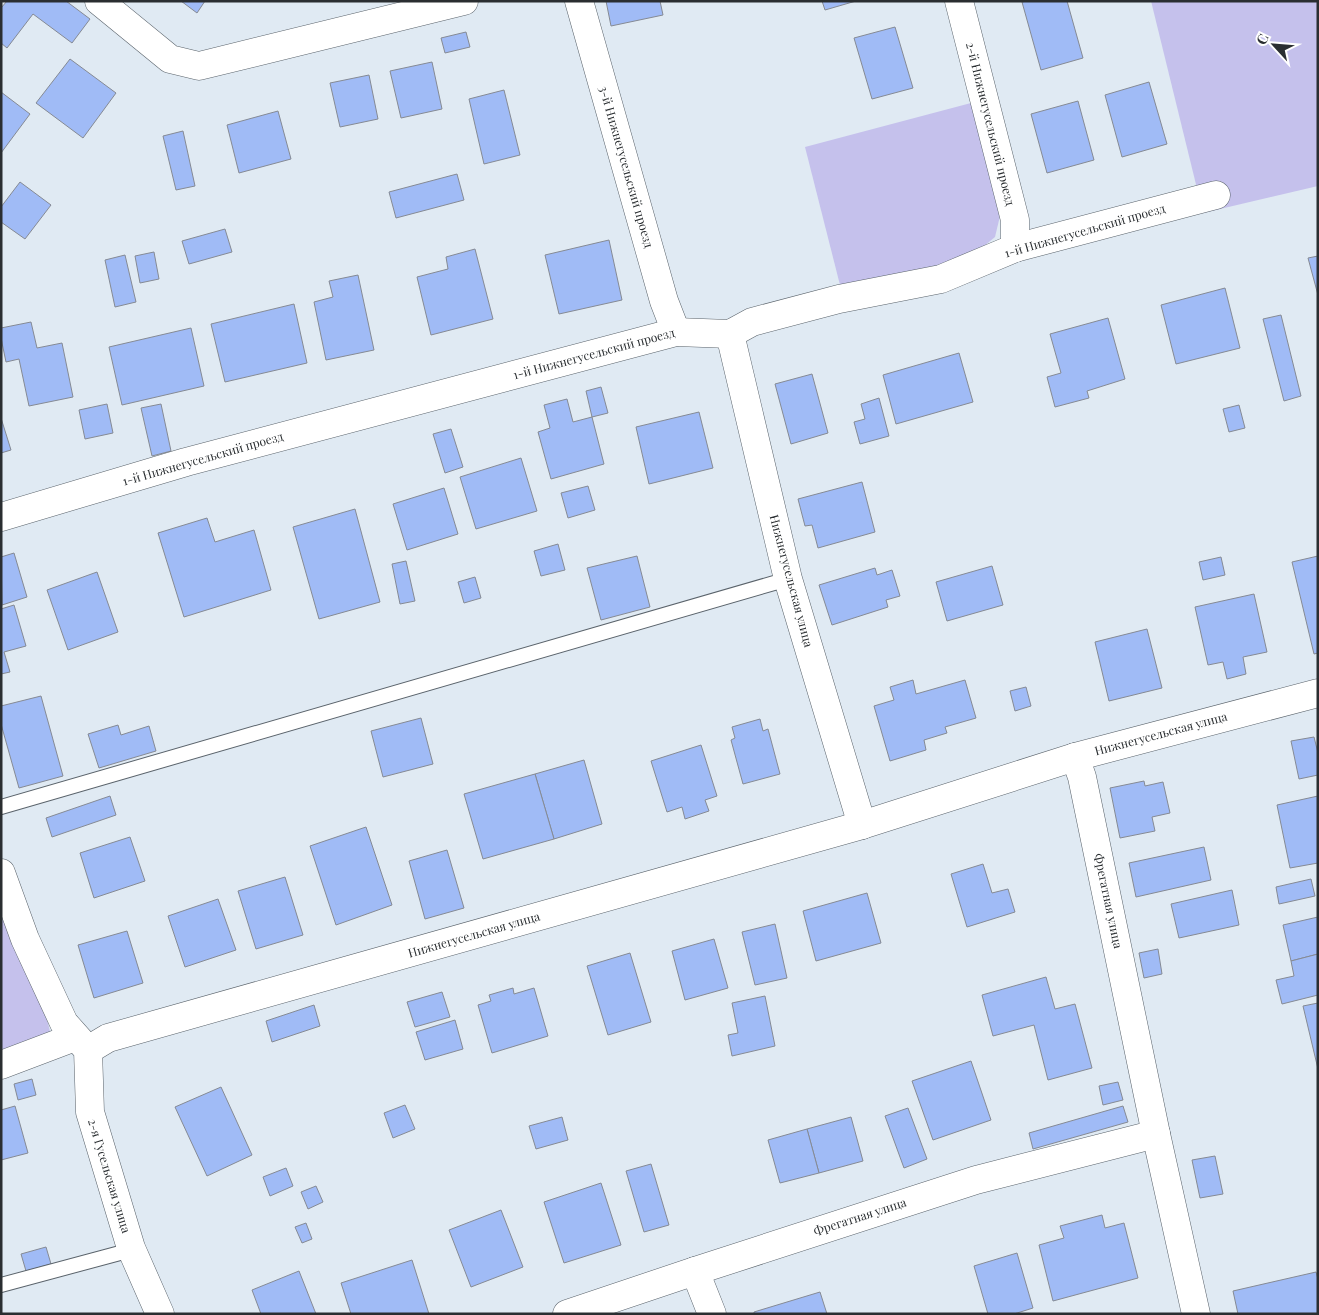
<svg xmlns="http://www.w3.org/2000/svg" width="1319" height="1315" font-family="'Playfair Display',serif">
  <rect width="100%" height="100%" fill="#e0eaf3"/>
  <!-- green -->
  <g fill="#c5c1ec">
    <path d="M1151,1H1318V186L1203,213Z"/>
    <path d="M971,103L1000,216L995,237L978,251L939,269L841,289L805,147Z"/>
    <path d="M1,901L48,1023L51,1036L3,1057L1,1048Z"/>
  </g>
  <!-- building -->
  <g fill="#a0bbf6" stroke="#858a94">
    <path d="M7,1H66L90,19L72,43L33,14L7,48L1,43V8Z"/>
    <path d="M181,1H205L197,13Z"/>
    <path d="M606,1H660L663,15L611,26Z"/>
    <path d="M822,1H856L825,10Z"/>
    <path d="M1027,1H1067L1083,58L1041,70L1022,2Z"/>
    <path d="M895,27L913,88L872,99L854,38Z"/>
    <path d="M466,32L470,47L445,53L441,38Z"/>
    <path d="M70,59L116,93L83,138L36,103Z"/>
    <path d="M432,62L442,109L401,118L390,71Z"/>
    <path d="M369,75L378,119L340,127L330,83Z"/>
    <path d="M1149,82L1167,144L1122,157L1105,95Z"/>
    <path d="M504,90L520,155L484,164L469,99Z"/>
    <path d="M1,92L30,114L1,153Z"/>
    <path d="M1078,101L1094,160L1047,173L1031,114Z"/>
    <path d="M278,111L291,159L239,173L227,125Z"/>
    <path d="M183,131L195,186L176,190L163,136Z"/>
    <path d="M457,174L464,200L396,218L389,192Z"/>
    <path d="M20,182L51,205L25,239L1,222V207Z"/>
    <path d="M225,229L232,252L189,264L182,241Z"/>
    <path d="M609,240L622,300L559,314L545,255Z"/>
    <path d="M475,249L493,319L431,335L417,277L448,269L446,257Z"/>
    <path d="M154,252L159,279L140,283L135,256Z"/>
    <path d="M125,255L136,302L115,307L105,260Z"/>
    <path d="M1318,256V295L1308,258Z"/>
    <path d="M358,275L374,350L326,360L314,302L333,297L329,281Z"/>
    <path d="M1225,288L1240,348L1176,364L1161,305Z"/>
    <path d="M294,304L307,363L225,382L211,324Z"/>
    <path d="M1281,315L1301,396L1284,401L1263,319Z"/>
    <path d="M1108,318L1125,379L1087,391L1089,398L1055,407L1047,377L1061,373L1050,334Z"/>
    <path d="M31,322L37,348L62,343L73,397L29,406L19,359L6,362L1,338V328Z"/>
    <path d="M191,328L204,386L122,405L109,347Z"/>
    <path d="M959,353L973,402L896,424L883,375Z"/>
    <path d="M812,374L828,433L791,444L775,384Z"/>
    <path d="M601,387L608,413L592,417L586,391Z"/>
    <path d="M879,398L889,436L860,444L854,422L865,419L861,404Z"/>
    <path d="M567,399L573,422L592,417L604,464L551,479L538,432L550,428L544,405Z"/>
    <path d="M107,404L113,433L85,439L79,410Z"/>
    <path d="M161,404L171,451L152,456L141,408Z"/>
    <path d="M1239,405L1245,428L1229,432L1223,409Z"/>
    <path d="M699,412L713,468L649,484L636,427Z"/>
    <path d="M1,418L11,450L1,453Z"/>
    <path d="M451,429L463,467L445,473L433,434Z"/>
    <path d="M521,458L537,511L476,529L460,477Z"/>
    <path d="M862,482L875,532L818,548L812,525L805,526L798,499Z"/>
    <path d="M588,486L595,510L568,518L561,493Z"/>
    <path d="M444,488L458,534L407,550L393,504Z"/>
    <path d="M355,509L380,602L319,619L293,527Z"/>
    <path d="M207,518L215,542L254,530L271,590L184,617L158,533Z"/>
    <path d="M558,544L565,570L541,576L534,551Z"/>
    <path d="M14,553L27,597L2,605L1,557Z"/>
    <path d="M637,556L650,607L601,620L587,568Z"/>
    <path d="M1318,556V653L1314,654L1292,562Z"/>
    <path d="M1221,557L1225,575L1203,580L1199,562Z"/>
    <path d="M406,561L415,601L400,604L392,564Z"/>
    <path d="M992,566L1003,605L947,621L936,582Z"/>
    <path d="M875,568L877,575L892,570L900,596L886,600L888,607L832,625L819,585Z"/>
    <path d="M97,572L118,632L68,650L47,590Z"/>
    <path d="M475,577L481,598L464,603L458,582Z"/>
    <path d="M1254,594L1267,652L1243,657L1246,674L1227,679L1223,662L1208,665L1195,607Z"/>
    <path d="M14,605L26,646L4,652L10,672L1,674V609Z"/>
    <path d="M1147,629L1162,688L1109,701L1095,642Z"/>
    <path d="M913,680L916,694L965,680L976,718L945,727L947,733L924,740L926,750L890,761L874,706L894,700L890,687Z"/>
    <path d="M1026,687L1031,706L1015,711L1010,691Z"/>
    <path d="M41,696L63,776L19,788L1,724V706Z"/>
    <path d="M421,718L433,764L383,777L371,731Z"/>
    <path d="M760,719L763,731L768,729L780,774L743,784L731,740L735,738L732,727Z"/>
    <path d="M118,725L121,735L149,726L156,751L99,768L88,734Z"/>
    <path d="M1314,737L1318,753V775L1299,779L1291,741Z"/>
    <path d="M701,745L717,796L705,800L709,811L685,819L682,807L667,812L651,761Z"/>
    <path d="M584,760L602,824L554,839L535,774Z"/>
    <path d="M535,774L554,839L483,859L464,794Z"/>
    <path d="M1144,781L1145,786L1163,782L1170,813L1152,817L1155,831L1120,838L1110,788Z"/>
    <path d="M110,796L116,815L52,837L46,818Z"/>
    <path d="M1318,796V863L1290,868L1277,805Z"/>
    <path d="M366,827L392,905L336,925L310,846Z"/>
    <path d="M130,837L145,881L94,898L80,853Z"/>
    <path d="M1204,847L1211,880L1136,897L1129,863Z"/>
    <path d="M447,850L464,908L425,919L409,861Z"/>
    <path d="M983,864L992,893L1008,889L1015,912L967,927L951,874Z"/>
    <path d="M285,877L303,935L256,949L238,891Z"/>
    <path d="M1311,879L1315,896L1279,904L1276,887Z"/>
    <path d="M1232,890L1239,925L1179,938L1171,904Z"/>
    <path d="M867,893L881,943L816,961L803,911Z"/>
    <path d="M218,899L236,950L185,967L168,916Z"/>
    <path d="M1318,917V954L1291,961L1283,925Z"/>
    <path d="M775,924L787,978L755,985L742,932Z"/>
    <path d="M127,931L143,983L94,998L78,945Z"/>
    <path d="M714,939L728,988L685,1000L672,951Z"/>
    <path d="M1158,949L1162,974L1144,978L1139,953Z"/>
    <path d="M630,953L651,1022L608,1035L587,966Z"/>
    <path d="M1318,954V995L1282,1004L1276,980L1294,976L1291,961Z"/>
    <path d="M1046,977L1055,1009L1075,1004L1092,1068L1048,1080L1034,1025L993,1036L982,995Z"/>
    <path d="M513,988L514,994L534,988L548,1036L492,1053L478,1005L491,1001L489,995Z"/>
    <path d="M442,992L450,1017L415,1027L407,1002Z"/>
    <path d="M765,996L775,1046L732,1056L728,1035L738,1033L732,1003Z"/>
    <path d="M1318,1003V1069L1303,1006Z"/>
    <path d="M314,1005L320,1026L272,1042L266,1021Z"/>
    <path d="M455,1020L463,1049L425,1060L416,1032Z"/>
    <path d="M971,1061L991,1120L933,1140L912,1081Z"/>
    <path d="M32,1079L36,1095L18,1100L14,1084Z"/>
    <path d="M1118,1082L1123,1100L1103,1105L1099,1086Z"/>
    <path d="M221,1087L252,1155L207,1176L175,1107Z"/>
    <path d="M405,1105L415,1129L393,1138L384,1113Z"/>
    <path d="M15,1106L28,1153L1,1160V1110Z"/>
    <path d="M1123,1106L1128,1122L1033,1149L1029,1133Z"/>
    <path d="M908,1108L927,1159L904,1168L885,1116Z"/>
    <path d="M562,1117L568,1140L536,1149L529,1126Z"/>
    <path d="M851,1117L863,1161L819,1173L807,1129Z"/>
    <path d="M807,1129L819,1173L780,1183L768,1140Z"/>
    <path d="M1215,1156L1223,1194L1200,1198L1192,1160Z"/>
    <path d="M651,1164L669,1225L644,1232L626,1171Z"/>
    <path d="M286,1168L293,1186L270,1196L263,1177Z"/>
    <path d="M601,1183L621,1245L564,1263L544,1202Z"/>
    <path d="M316,1186L323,1202L308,1209L301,1192Z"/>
    <path d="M501,1210L523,1267L471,1287L449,1230Z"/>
    <path d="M1102,1215L1105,1228L1124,1223L1138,1278L1053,1301L1039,1245L1064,1238L1060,1226Z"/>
    <path d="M306,1223L312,1239L302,1243L295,1227Z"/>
    <path d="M46,1247L51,1264L26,1271L21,1254Z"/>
    <path d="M1017,1253L1033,1308L1014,1314H988L974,1266Z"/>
    <path d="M412,1260L429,1314H351L341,1283Z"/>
    <path d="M299,1271L316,1314H261L252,1290Z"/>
    <path d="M1316,1272L1318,1279V1314H1238L1233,1291Z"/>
    <path d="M820,1292L827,1314H754V1312Z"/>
  </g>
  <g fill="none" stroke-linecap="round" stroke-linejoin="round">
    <defs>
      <g id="lane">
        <path d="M1,807L788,579"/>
        <path d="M1,1285L120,1253L131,1248"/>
      </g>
      <g id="street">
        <path d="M99,1L170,59L199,66L464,1"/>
        <path d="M579,1L664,301L676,332"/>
        <path d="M959,1L1015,220V248"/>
        <path d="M730,334L788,579L862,825"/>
        <path d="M1,517L186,462L676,332L730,334L752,322L839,299L941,279L1015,248L1216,195"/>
        <path d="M1075,757L1082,777L1156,1134L1196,1314"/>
        <path d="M1,873L25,939L64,1023L88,1050L90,1112L131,1248L160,1314"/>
        <path d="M88,1050L108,1038L862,825L1075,757L1318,693"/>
        <path d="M1,1065L75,1037"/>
        <path d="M695,1271L712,1314"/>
        <path d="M567,1314L695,1271L976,1180L1156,1134"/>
      </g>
    </defs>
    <!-- lane casing -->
    <use href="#lane" stroke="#5a636b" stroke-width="16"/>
    <!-- street casing -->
    <use href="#street" stroke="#5a636b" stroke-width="29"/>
    <!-- lane -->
    <use href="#lane" stroke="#fff" stroke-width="14"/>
    <!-- street -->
    <use href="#street" stroke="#fff" stroke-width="28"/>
  </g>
  <g text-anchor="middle" stroke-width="4" stroke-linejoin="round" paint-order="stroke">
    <!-- street labels -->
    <g font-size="12" fill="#2a2e31" stroke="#fff">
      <text transform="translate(990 124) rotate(76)" y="4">2-й Нижнегусельский проезд</text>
      <text transform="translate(626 167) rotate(74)" y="4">3-й Нижнегусельский проезд</text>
      <text transform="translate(1085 231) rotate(-16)" y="4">1-й Нижнегусельский проезд</text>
      <text transform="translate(594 354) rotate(-15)" y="4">1-й Нижнегусельский проезд</text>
      <text transform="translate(203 459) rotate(-16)" y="4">1-й Нижнегусельский проезд</text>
      <text transform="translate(791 581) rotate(75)" y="4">Нижнегусельская улица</text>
      <text transform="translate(1161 734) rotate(-15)" y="4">Нижнегусельская улица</text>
      <text transform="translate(1108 901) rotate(78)" y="4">Фрегатная улица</text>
      <text transform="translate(474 935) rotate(-16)" y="4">Нижнегусельская улица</text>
      <text transform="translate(109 1176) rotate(73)" y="4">2-я Гусельская улица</text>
      <text transform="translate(860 1217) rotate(-18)" y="4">Фрегатная улица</text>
    </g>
  </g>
  <!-- border -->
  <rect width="1319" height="1315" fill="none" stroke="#2a2e31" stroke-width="5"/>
  <!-- north arrow -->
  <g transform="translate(1274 45) rotate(296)" stroke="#ffffff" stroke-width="4" paint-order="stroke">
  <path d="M0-4L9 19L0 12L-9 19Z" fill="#2a2e31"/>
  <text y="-8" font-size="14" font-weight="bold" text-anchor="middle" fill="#2a2e31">С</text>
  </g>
</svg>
